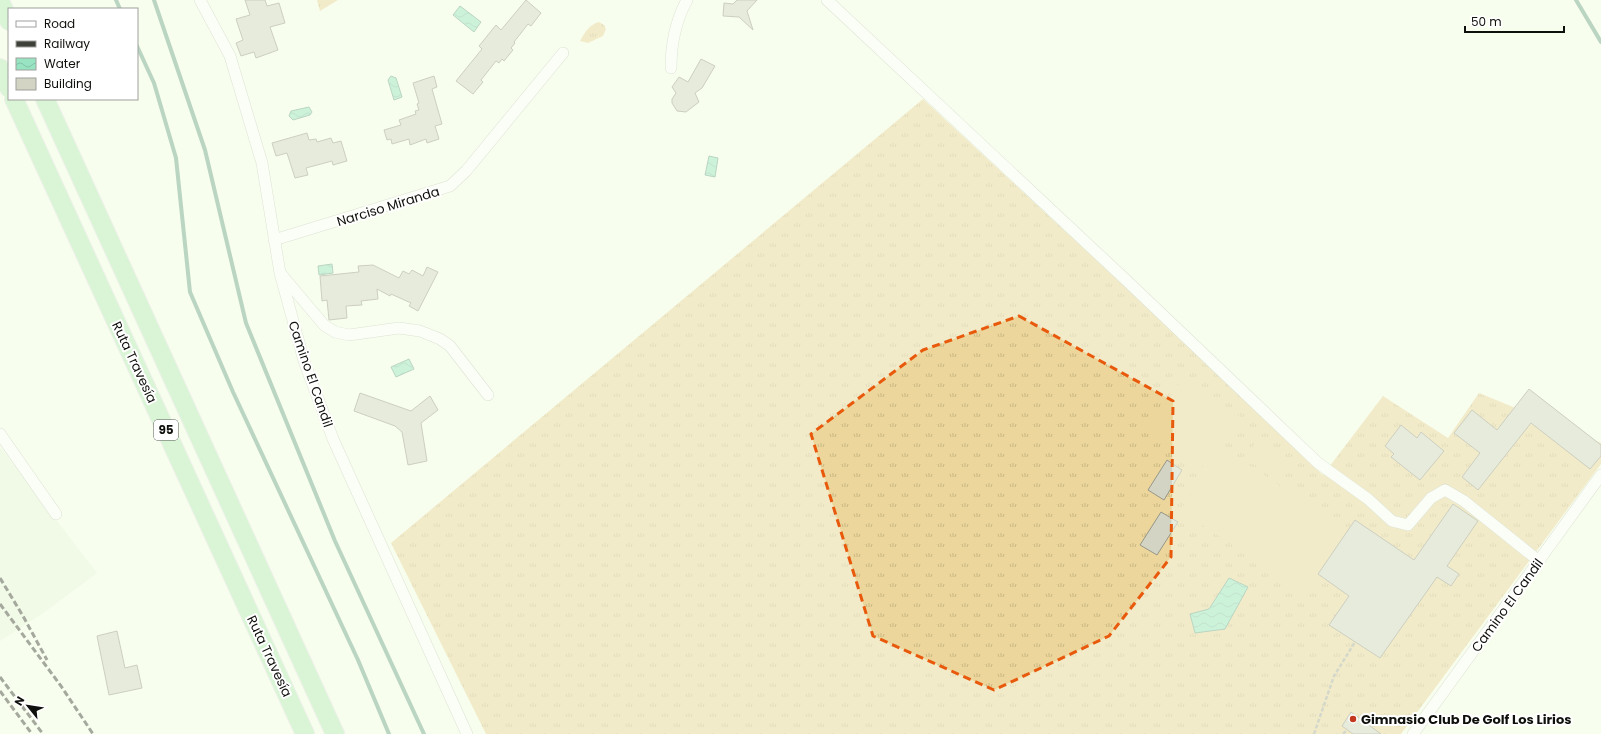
<svg xmlns="http://www.w3.org/2000/svg" width="1601" height="734" font-family="Poppins,sans-serif">
  <defs>
    <pattern id="grass-tufts" width="24" height="20" patternUnits="userSpaceOnUse"><rect width="24" height="20" fill="#ecd69b"/><path d="M3 7l-1-3M5 7V3M7 7l1-3M15 17l-1-3M17 17v-4M19 17l1-3" fill="none" stroke="#c9b784"/></pattern>
    <pattern id="water-waves" width="16" height="10" patternUnits="userSpaceOnUse"><rect width="16" height="10" fill="#98e4c2"/><path d="M0 5q4-4 8 0t8 0" fill="none" stroke="#82c3a5"/></pattern>
  </defs>
  <rect width="100%" height="100%" fill="#f7feee"/>
  <!-- built -->
  <path fill="#e9f4dd" d="M0,447L97,573L42,614L0,641Z"/>
  <!-- grass -->
  <g fill="url(#grass-tufts)">
    <path d="M317,0H338L320,11Z"/>
    <path d="M599,22L604,25L606,29L603,36L588,43L580,41C584,33 590,24 599,22Z"/>
    <path d="M923,99L1205,361L1323,475L1383,396L1448,438L1479,393L1601,443V464L1401,734H486L391,543Z"/>
  </g>
  <!-- pitch -->
  <g fill="#ecd69b">
    <path d="M1183,378L1241,417L1221,447L1347,530L1306,592L1180,511L1207,469L1149,429Z"/>
    <path d="M1257,440L1291,460L1279,479L1245,459Z"/>
  </g>
  <!-- water -->
  <g fill="url(#water-waves)" stroke="#6fa48b">
    <path d="M460,6L481,22L474,32L453,15Z"/>
    <path d="M391,76L396,78L402,97L394,100L388,80Z"/>
    <path d="M309,107L312,112L310,115L293,120L289,116L291,111Z"/>
    <path d="M709,156L718,158L715,177L705,175Z"/>
    <path d="M332,264L333,273L319,275L318,266Z"/>
    <path d="M409,359L414,369L396,377L391,367Z"/>
    <path d="M1229,578L1248,587L1225,629L1195,633L1190,614L1209,609Z"/>
  </g>
  <g fill="none" stroke-linecap="round" stroke-linejoin="round">
    <!-- stream -->
    <g stroke="#6fa48b" stroke-width="4">
      <path d="M116,0L120,9"/>
      <path d="M154,0L205,150L246,323L335,541L424,734"/>
      <path d="M1576,0L1601,42"/>
      <path d="M137,46L154,83L176,158L190,292L233,392L358,660L389,734"/>
    </g>
  </g>
  <!-- building -->
  <g fill="#d3d4c4" stroke="#979788">
    <path d="M245,0H265L267,6L279,3L285,23L270,27L278,50L256,58L254,52L241,56L236,43L243,40L236,19L250,15Z"/>
    <path d="M526,0L541,13L531,26L528,24L514,42L515,43L511,48L513,50L504,61L502,59L499,63L496,61L481,80L483,82L473,94L456,81L482,49L479,46L496,25L501,30Z"/>
    <path d="M737,0H757L747,11L753,30L739,17L723,16L724,3L733,4Z"/>
    <path d="M701,59L715,66L702,88L695,93L699,102L686,112L677,111L672,103V99L676,93L672,87L679,77L688,82Z"/>
    <path d="M434,76L437,87L432,89L442,124L435,126L439,139L427,143L426,139L410,145L409,139L392,144L391,139L387,140L384,130L401,125L399,120L416,114L415,111L419,110L417,104L419,103L413,83Z"/>
    <path d="M307,133L309,140L316,139L317,142L331,138L333,143L341,141L347,161L333,165L332,161L306,168L308,175L295,178L287,153L276,156L272,143Z"/>
    <path d="M373,265L399,278L403,271L409,274L412,270L423,276L427,267L438,272L418,311L409,306L411,303L391,294L390,296L377,289L378,299L361,301L362,305L346,306L347,318L329,320L327,300L322,301L320,276L359,272L358,266Z"/>
    <path d="M1529,389L1601,445V456L1590,469L1531,423L1478,490L1462,477L1480,453L1454,433L1472,410L1497,430Z"/>
    <path d="M360,393L411,411L430,396L438,410L421,423L427,461L408,465L402,432L395,426L354,411Z"/>
    <path d="M1401,425L1417,438L1421,432L1444,451L1420,480L1391,457L1394,454L1385,446Z"/>
    <path d="M1167,460L1182,470L1164,500L1148,490Z"/>
    <path d="M1453,504L1478,521L1447,566L1459,574L1451,586L1437,577L1380,658L1329,625L1349,596L1318,574L1355,520L1414,560Z"/>
    <path d="M1161,512L1178,522L1157,555L1140,545Z"/>
    <path d="M117,631L125,668L137,665L142,688L109,695L97,636Z"/>
    <path d="M1351,712L1381,734H1353L1342,726Z"/>
  </g>
  <g fill="none" stroke-linecap="round" stroke-linejoin="round">
    <defs>
      <g id="minor">
        <path d="M200,0L230,56L262,163L280,273L304,361L333,439L467,734"/>
        <path d="M827,0L1126,280L1318,463L1368,499L1392,521L1408,525L1431,498L1445,490L1464,501L1539,561"/>
        <path d="M671,68C671,43 675,22 687,0"/>
        <path d="M274,240L450,186L466,171L563,53"/>
        <path d="M281,274L324,325L335,332L349,335L399,328L420,331L440,339L450,346L488,395"/>
        <path d="M0,434L56,514"/>
        <path d="M1413,734L1601,475"/>
      </g>
      <g id="trunk">
        <path d="M0,1L9,21"/>
        <path d="M0,68L9,88"/>
        <path d="M14,99L305,734"/>
        <path d="M45,99L335,734"/>
      </g>
    </defs>
    <!-- minor casing -->
    <use href="#minor" stroke="#bdc4b5" stroke-width="12"/>
    <!-- trunk casing -->
    <use href="#trunk" stroke="#e2e2e2" stroke-width="20"/>
    <!-- path -->
    <g stroke="#a6ac9f" stroke-width="2.5" stroke-dasharray="4 2" stroke-linecap="butt">
      <path d="M1314,734L1334,676L1355,642"/>
      <path d="M1343,734L1347,730"/>
    </g>
    <!-- minor -->
    <use href="#minor" stroke="#fff" stroke-width="11"/>
    <!-- trunk -->
    <use href="#trunk" stroke="#b4ecb8" stroke-width="18"/>
    <!-- rail -->
    <g stroke="#3e413a" stroke-width="3" stroke-dasharray="6 3" stroke-linecap="butt">
      <path d="M0,578L23,616L47,660"/>
      <path d="M0,604L61,686L93,734"/>
      <path d="M0,677L43,734"/>
      <path d="M0,691L32,734"/>
    </g>
  </g>
  <!-- marked area -->
  <path d="M0 0H1601V734H0ZM1019,316L1173,401L1171,557L1109,636L994,690L873,636L811,434L923,350Z" fill="#f7feee" fill-opacity=".55" fill-rule="evenodd"/>
  <path fill="none" stroke="#e8590c" stroke-width="3" stroke-dasharray="8 5" stroke-linejoin="round" d="M1019,316L1173,401L1171,557L1109,636L994,690L873,636L811,434L923,350Z"/>
  <!-- markers -->
  <circle fill="#c4391d" stroke="#fff" stroke-width="1.5" cx="1353" cy="719" r="4"/>
  <g text-anchor="middle" stroke-width="4" stroke-linejoin="round" paint-order="stroke">
    <!-- shield labels -->
    <rect fill="#fff" stroke="#565854" stroke-width="1" x="154" y="420" width="24" height="20" rx="3"/>
    <g font-size="12" font-weight="bold" fill="#0e100b">
      <text x="166" y="434">95</text>
    </g>
    <!-- street labels -->
    <g font-size="13" fill="#0e100b" stroke="#fff">
      <text transform="translate(388 206) rotate(-17)" y="5">Narciso Miranda</text>
      <text transform="translate(135 362) rotate(65)" y="5">Ruta Travesía</text>
      <text transform="translate(311 374) rotate(71)" y="5">Camino El Candil</text>
      <text transform="translate(1507 605) rotate(-54)" y="5">Camino El Candil</text>
      <text transform="translate(270 656) rotate(65)" y="5">Ruta Travesía</text>
    </g>
    <!-- poi labels -->
    <g font-size="13" font-weight="bold" fill="#0e100b" stroke="#fff" text-anchor="start">
      <text x="1361" y="724">Gimnasio Club De Golf Los Lirios</text>
    </g>
  </g>
  <!-- legend -->
  <rect x="8" y="8" width="130" height="92" fill="#ffffff" stroke="#9f9f9d"/>
  <rect x="16" y="21" width="20" height="6" fill="#ffffff" stroke="#9f9f9d"/>
  <text x="44" y="28" font-size="12" fill="#0e100b">Road</text>
  <rect x="16" y="41" width="20" height="6" fill="#3e413a" stroke="#9f9f9d"/>
  <text x="44" y="48" font-size="12" fill="#0e100b">Railway</text>
  <rect x="16" y="58" width="20" height="12" fill="url(#water-waves)" stroke="#9f9f9d"/>
  <text x="44" y="68" font-size="12" fill="#0e100b">Water</text>
  <rect x="16" y="78" width="20" height="12" fill="#d3d4c4" stroke="#9f9f9d"/>
  <text x="44" y="88" font-size="12" fill="#0e100b">Building</text>
  <!-- north arrow -->
  <g transform="translate(28 706) rotate(300)" stroke="#ffffff" stroke-width="3" paint-order="stroke">
  <path d="M0-3L7 15L0 10L-7 15Z" fill="#0e100b"/>
  <text y="-6" font-size="11" font-weight="bold" text-anchor="middle" fill="#0e100b">N</text>
  </g>
  <!-- scale -->
  <path d="M1465 26v6h99v-6" fill="none" stroke="#0e100b" stroke-width="2"/>
  <text x="1471" y="26" font-size="12" fill="#0e100b" stroke="#ffffff" stroke-width="3" paint-order="stroke">50 m</text>
</svg>
